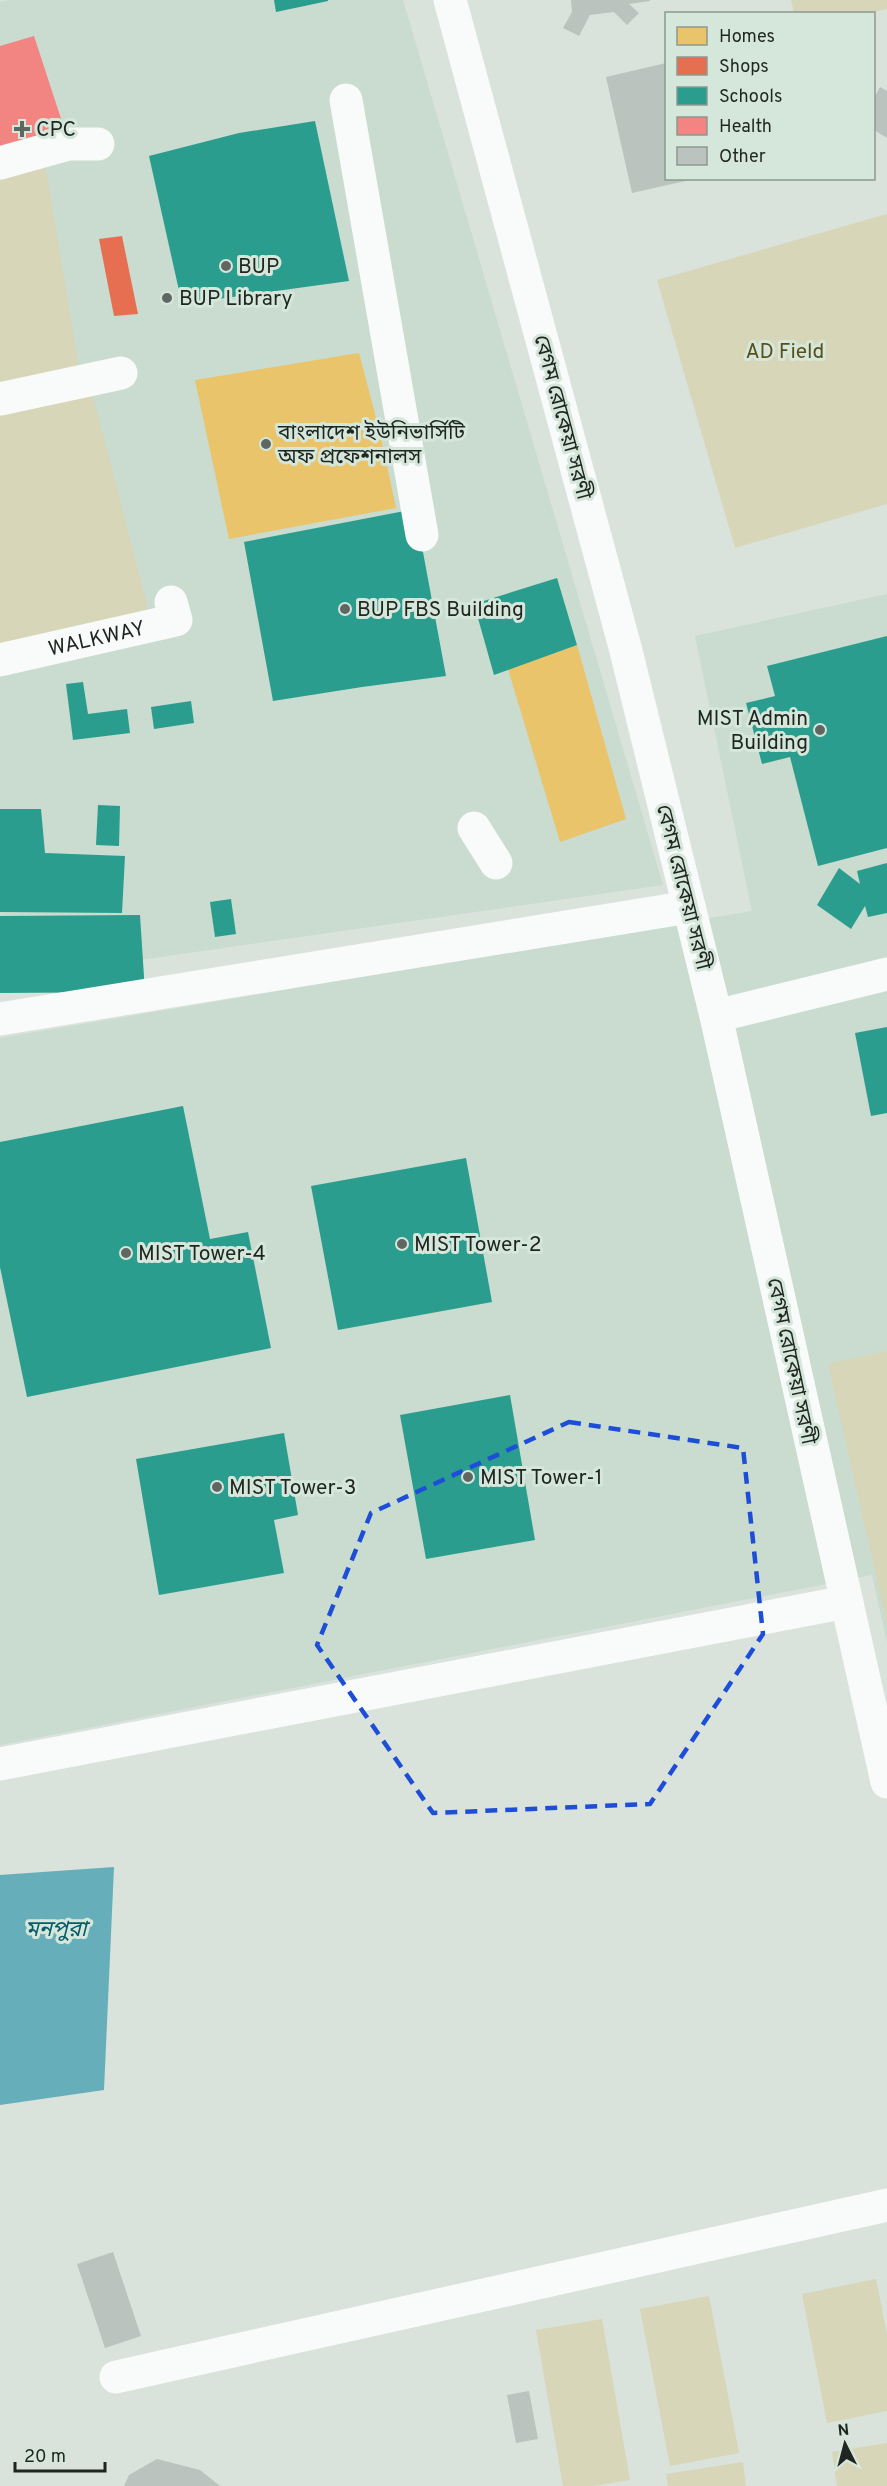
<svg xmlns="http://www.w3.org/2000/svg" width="887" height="2486" font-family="Overpass,'Noto Sans Bengali',sans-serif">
  <rect width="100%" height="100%" fill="#d9e2db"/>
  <!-- built -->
  <g fill="#cadbcf">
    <path d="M8,0H403L663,885L0,980V2Z"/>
    <path d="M887,594V1642L872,1575L0,1745V1038L752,911L695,636Z"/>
  </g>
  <!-- green -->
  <g fill="#d8d6b8">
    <path d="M791,0H887V9L865,14L794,13Z"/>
    <path d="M45,162L79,368L0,383V174Z"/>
    <path d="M887,214V504L735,548L657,280Z"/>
    <path d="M91,388L150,616L0,650V407Z"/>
    <path d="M887,1351V1624L828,1364Z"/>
    <path d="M876,2279L887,2334V2411L827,2423L802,2294Z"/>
    <path d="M709,2296L739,2453L670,2466L640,2309Z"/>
    <path d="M602,2319L630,2480L593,2486H563L536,2330Z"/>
    <path d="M887,2443V2486H837L832,2452Z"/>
    <path d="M743,2462L746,2486H668L666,2474Z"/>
  </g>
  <!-- water -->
  <path fill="#66aeba" d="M114,1867L104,2090L0,2105V1875Z"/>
  <!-- homes -->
  <g fill="#e9c46a">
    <path d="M359,353L380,433L396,508L229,539L195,380Z"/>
    <path d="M577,645L626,819L560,842L508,669Z"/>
  </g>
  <!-- shops -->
  <path fill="#e76f51" d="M122,236L138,314L114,316L99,239Z"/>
  <!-- schools -->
  <g fill="#2a9d8f">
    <path d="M274,0H328V1L276,12Z"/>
    <path d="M315,121L349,281L182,304L149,156L239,133Z"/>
    <path d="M415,509L446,676L362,687L273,701L244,542Z"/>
    <path d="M557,578L577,645L494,675L474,604Z"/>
    <path d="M887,636V848L818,866L790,757L762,764L746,703L775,696L767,666Z"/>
    <path d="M83,682L88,714L127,709L130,733L73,740L66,684Z"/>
    <path d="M191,701L194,723L154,729L151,707Z"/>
    <path d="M98,805L120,806L119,846L96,845Z"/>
    <path d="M0,809H41L45,853L125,856L122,913L0,912Z"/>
    <path d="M887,863V913L868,917L865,906L851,929L817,905L839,868L860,884L857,871Z"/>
    <path d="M231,899L236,934L215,937L210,902Z"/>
    <path d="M140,915L145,992L0,993V916Z"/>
    <path d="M887,1027V1113L871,1116L855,1033Z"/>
    <path d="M183,1106L210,1239L248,1232L271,1348L27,1397L0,1267V1142Z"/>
    <path d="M466,1158L492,1302L338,1330L311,1186Z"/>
    <path d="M510,1395L535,1540L426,1559L400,1415Z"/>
    <path d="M284,1433L298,1515L274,1520L284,1573L159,1595L136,1459Z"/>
  </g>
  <!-- health -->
  <path fill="#f28482" d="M34,36L66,134L0,153V46Z"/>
  <!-- building -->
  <g fill="#bbc3bf">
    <path d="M571,0H650V1L629,4L639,13L627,25L614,12L590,15L579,36L563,28L572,12Z"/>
    <path d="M666,63V178L694,179L632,193L606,77Z"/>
    <path d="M880,87L887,91V138L874,130V98Z"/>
    <path d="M113,2252L141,2336L105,2348L77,2264Z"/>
    <path d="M529,2391L538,2439L516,2443L507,2395Z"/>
    <path d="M157,2459L200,2470L220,2486H124L129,2475Z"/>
  </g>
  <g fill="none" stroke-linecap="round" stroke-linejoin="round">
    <!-- minor -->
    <g stroke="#f9fbfa" stroke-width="33">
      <path d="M450,0L625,647L716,1016L887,1782"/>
      <path d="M346,100L422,535"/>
      <path d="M0,163L68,144H98"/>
      <path d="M0,399L121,373"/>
      <path id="s1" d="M0,660L176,620L171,602"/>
      <path d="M474,828L496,863"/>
      <path d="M716,1016L887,974"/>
      <path d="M0,1019L689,907"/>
      <path d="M0,1764L846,1602"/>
      <path d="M116,2377L887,2205"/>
    </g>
  </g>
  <!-- marked area -->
  <path fill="none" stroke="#1d4ed8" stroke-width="4.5" stroke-dasharray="12 8" stroke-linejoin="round" d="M569,1422L743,1448L763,1634L650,1804L433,1813L317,1645L371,1513Z"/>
  <!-- markers -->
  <g fill="#606762" stroke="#d5e6da" stroke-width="2">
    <path d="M19 120h6v6h6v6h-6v6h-6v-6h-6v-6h6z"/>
    <circle cx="226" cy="266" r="6"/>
    <circle cx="167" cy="298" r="6"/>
    <circle cx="266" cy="444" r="6"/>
    <circle cx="345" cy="609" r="6"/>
    <circle cx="820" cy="730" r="6"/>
    <circle cx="402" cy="1244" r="6"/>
    <circle cx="126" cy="1253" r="6"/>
    <circle cx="468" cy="1477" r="6"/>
    <circle cx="217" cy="1487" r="6"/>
  </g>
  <g text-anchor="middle" stroke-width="6" stroke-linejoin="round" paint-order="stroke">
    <!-- poi labels -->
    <g font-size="21" fill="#1f2521" stroke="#d5e6da" text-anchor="start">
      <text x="36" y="136">CPC</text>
      <text x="238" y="273">BUP</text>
      <text x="179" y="305">BUP Library</text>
      <text x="278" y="439">বাংলাদেশ ইউনিভার্সিটি<tspan x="278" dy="24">অফ প্রফেশনালস</tspan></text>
      <text x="357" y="616">BUP FBS Building</text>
      <text x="808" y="725" text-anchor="end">MIST Admin<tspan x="808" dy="24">Building</tspan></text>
      <text x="414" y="1251">MIST Tower-2</text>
      <text x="138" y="1260">MIST Tower-4</text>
      <text x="480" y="1484">MIST Tower-1</text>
      <text x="229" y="1494">MIST Tower-3</text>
    </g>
    <!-- park labels -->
    <g font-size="21" fill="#5a4f18" stroke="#d5e6da">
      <text x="785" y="358">AD Field</text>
    </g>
    <!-- street labels -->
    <g font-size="21" fill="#1f2521" stroke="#d5e6da">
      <text transform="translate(563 417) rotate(75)" y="7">বেগম রোকেয়া সরণী</text>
      <text dy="7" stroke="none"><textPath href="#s1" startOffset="99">WALKWAY</textPath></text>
      <text transform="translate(684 887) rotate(76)" y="7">বেগম রোকেয়া সরণী</text>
      <text transform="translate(792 1361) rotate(78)" y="7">বেগম রোকেয়া সরণী</text>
    </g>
    <!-- water labels -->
    <g font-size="22" font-style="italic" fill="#085c6a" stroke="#d5e6da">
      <text x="56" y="1936">মনপুরা</text>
    </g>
  </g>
  <!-- legend -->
  <rect x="665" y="12" width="210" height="168" fill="#d5e6da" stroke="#8c9990" stroke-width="1.5"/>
  <rect x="677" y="27" width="30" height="18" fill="#e9c46a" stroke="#8c9990" stroke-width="1.5"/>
  <text x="719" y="42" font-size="18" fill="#1f2521">Homes</text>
  <rect x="677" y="57" width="30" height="18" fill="#e76f51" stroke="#8c9990" stroke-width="1.5"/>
  <text x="719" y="72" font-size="18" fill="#1f2521">Shops</text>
  <rect x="677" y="87" width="30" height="18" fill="#2a9d8f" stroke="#8c9990" stroke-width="1.5"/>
  <text x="719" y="102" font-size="18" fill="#1f2521">Schools</text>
  <rect x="677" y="117" width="30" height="18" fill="#f28482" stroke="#8c9990" stroke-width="1.5"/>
  <text x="719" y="132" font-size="18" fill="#1f2521">Health</text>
  <rect x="677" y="147" width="30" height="18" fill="#bbc3bf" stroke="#8c9990" stroke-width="1.5"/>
  <text x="719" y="162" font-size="18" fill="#1f2521">Other</text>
  <!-- north arrow -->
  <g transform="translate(845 2444) rotate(354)" stroke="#d5e6da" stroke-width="4.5" paint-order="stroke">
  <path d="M0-4.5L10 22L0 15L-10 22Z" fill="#1f2521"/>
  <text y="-9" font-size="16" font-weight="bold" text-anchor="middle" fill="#1f2521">N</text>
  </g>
  <!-- scale -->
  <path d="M15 2462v9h90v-9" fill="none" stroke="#1f2521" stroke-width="3"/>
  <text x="24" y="2462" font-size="18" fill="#1f2521" stroke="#d5e6da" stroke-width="4.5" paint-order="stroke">20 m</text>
</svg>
